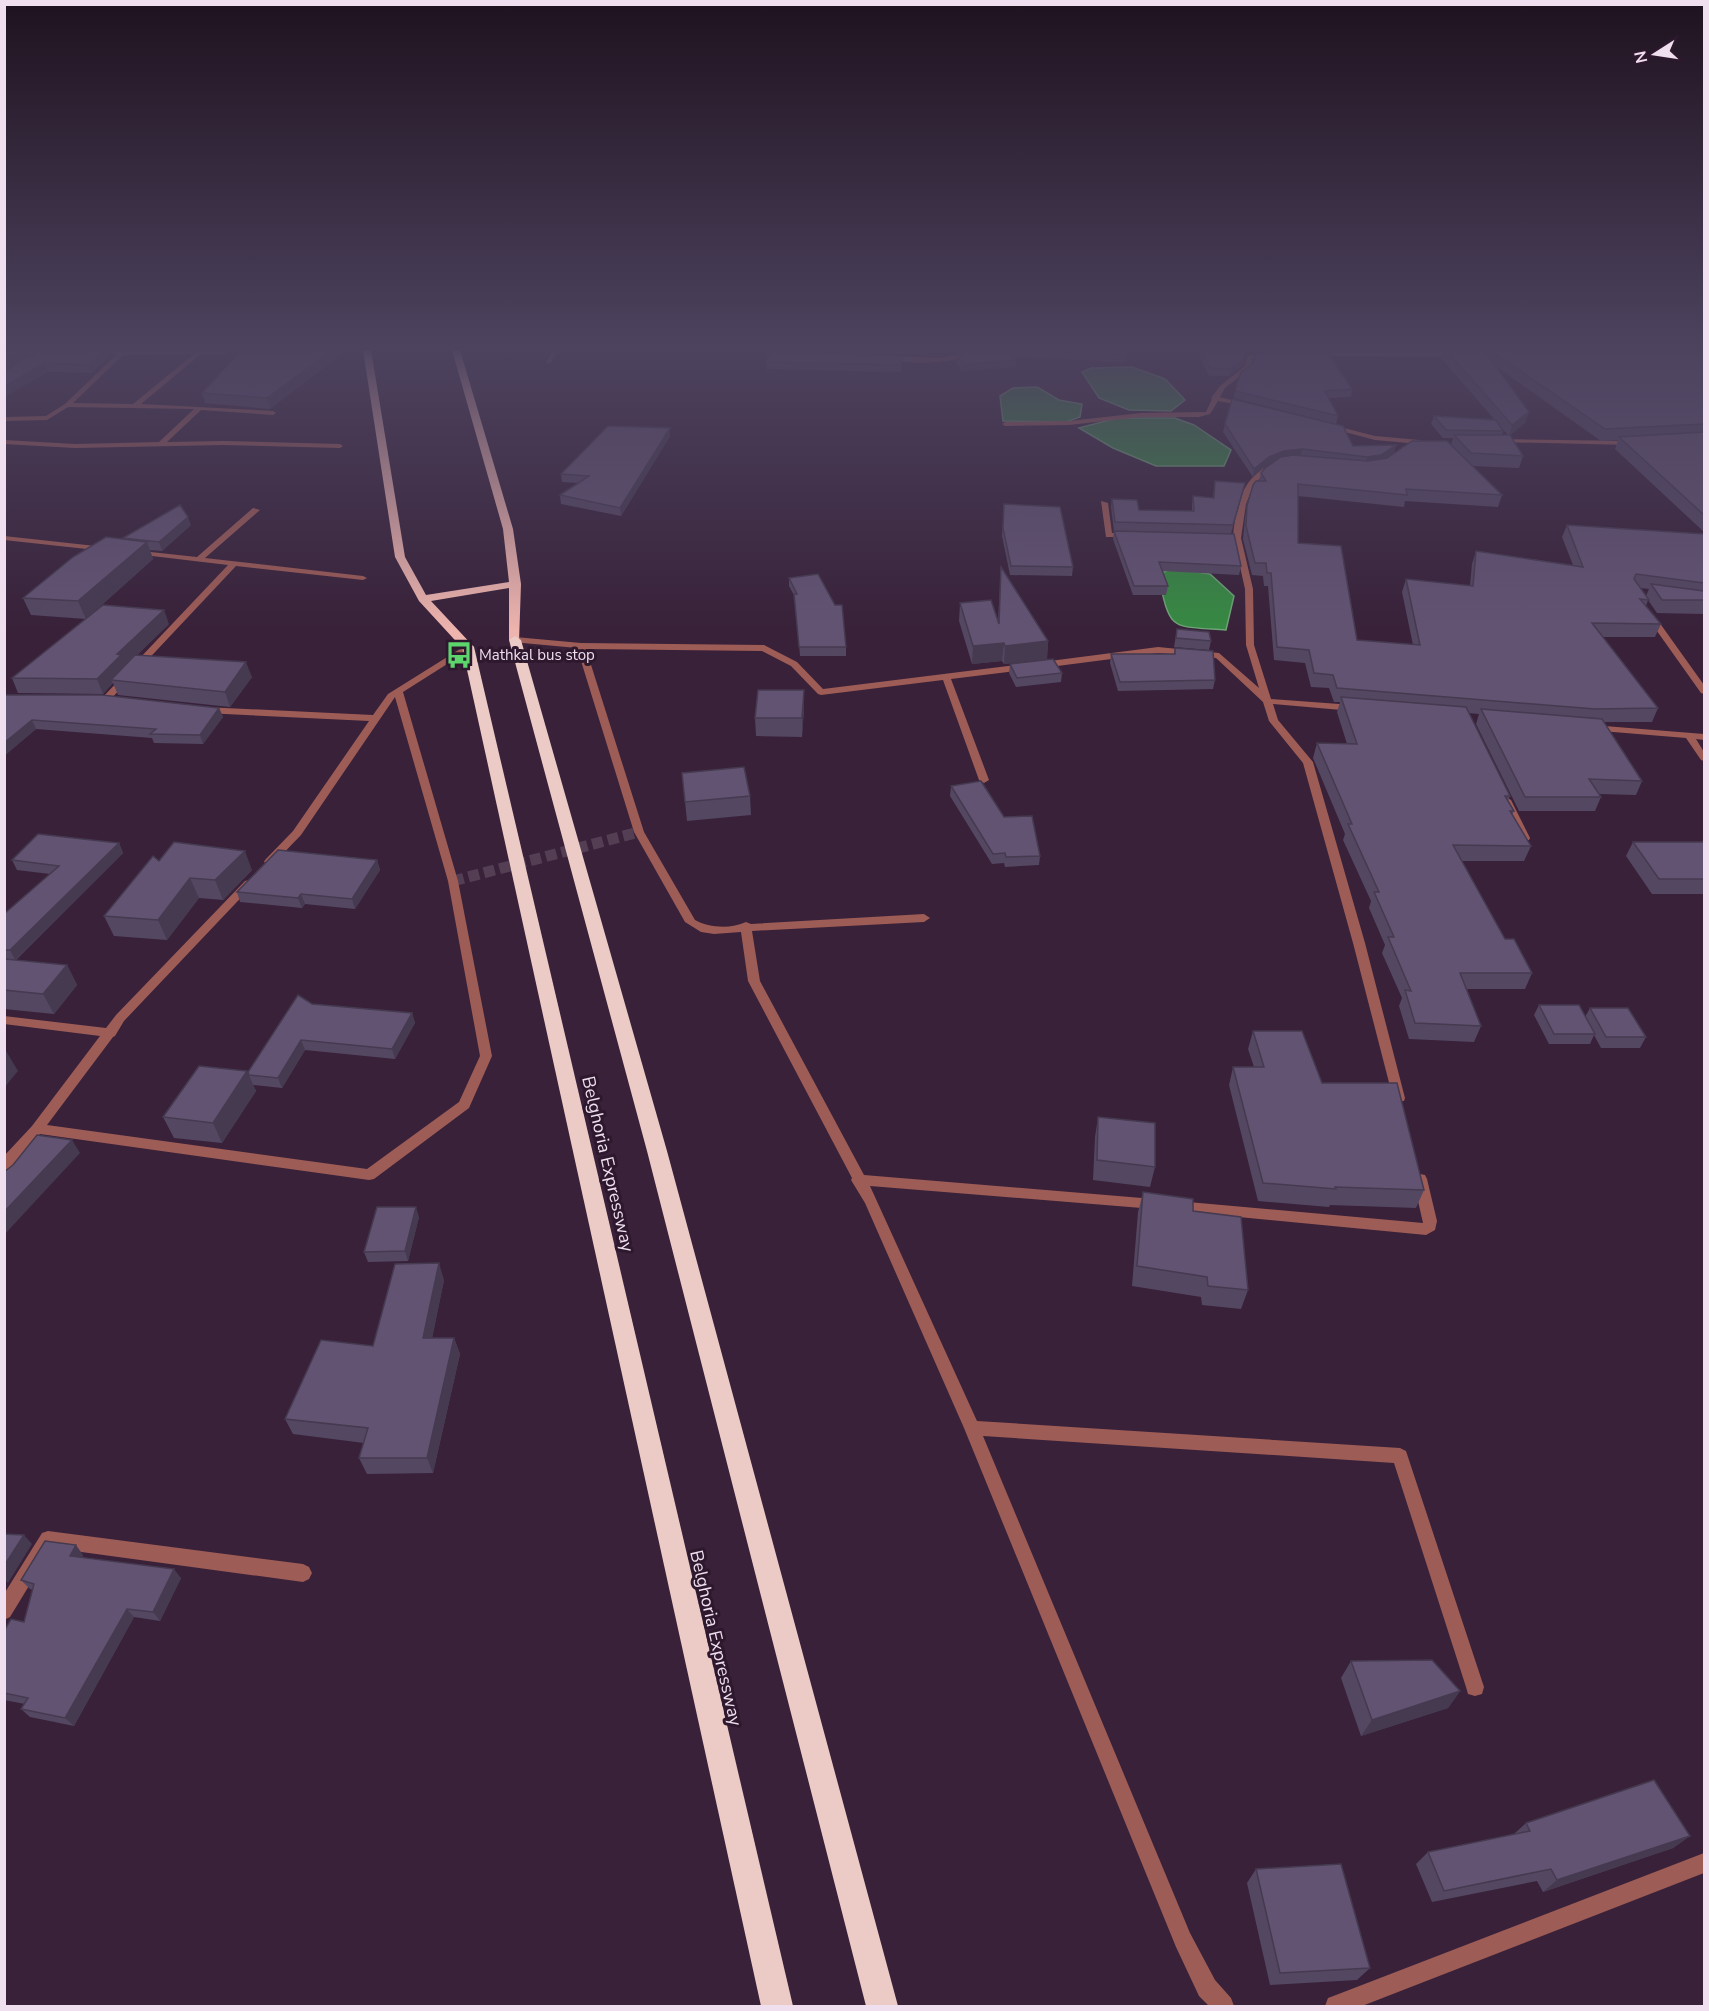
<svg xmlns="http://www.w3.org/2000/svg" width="1709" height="2011" font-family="'Nunito Sans',sans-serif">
  <rect width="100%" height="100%" fill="#382139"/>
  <!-- water -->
  <g fill="#368a42" stroke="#6ea476" stroke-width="1.5">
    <path d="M1132,367L1165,379L1185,400L1171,411L1129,410L1099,398L1082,372L1091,368Z"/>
    <path d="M1037,387L1059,400L1082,404L1080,417L1066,422L1003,421L1000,396L1013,388Z"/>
    <path d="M1117,418H1175L1194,425L1231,450L1224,466H1156L1113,448L1079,428Z"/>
    <path d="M1172,568L1210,574L1234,596L1226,630C1169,626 1171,632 1158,575Z"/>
  </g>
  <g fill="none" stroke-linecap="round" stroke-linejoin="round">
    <!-- minor-tunnel -->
    <path stroke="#533e54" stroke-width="11" stroke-dasharray="11 5" stroke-linecap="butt" d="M453,881L639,832"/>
    <!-- minor -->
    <g fill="#9e5c56" fill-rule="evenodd">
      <path d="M4,350L48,351L51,353L48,355L4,353Z"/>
      <path d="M553,350H559L550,363H546Z"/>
      <path d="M961,350H967L970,354C956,364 900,365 885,358L888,356L941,358L964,353Z"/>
      <path d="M114,351H227L225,354H201L141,404L273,411L276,413L273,415L201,410L167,442L223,441L340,444L343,446L340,448L223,445L75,448L4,444V440L75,444L159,442L194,409L68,407L47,420L4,421V417L46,416L65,404L116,355L111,353ZM194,354L133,404L73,403L123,355Z"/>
      <path d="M1312,353L1457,352L1460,354L1457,356H1310Z"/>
      <path d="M1273,354L1271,357L1253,358L1250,368L1225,388L1220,397L1250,405V407L1218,401L1210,414L1199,417H1141L1069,425L1005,426L1002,424L1005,422L1069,421L1141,413L1206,412L1212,399L1211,398L1220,386L1245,366L1248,355Z"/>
      <path d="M1332,425L1375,436L1419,440L1422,442L1419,444L1375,440L1330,428L1329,427Z"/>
      <path d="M1499,439L1631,441L1634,443L1631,445L1497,442L1496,441Z"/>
      <path d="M1275,463L1280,464L1269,470L1254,484L1246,504L1241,538L1253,589L1254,645L1271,699L1353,705L1358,708L1353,711L1273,704L1278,720L1313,762L1365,943L1405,1098L1404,1101H1394L1393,1098L1353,943L1303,763L1269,721L1263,702L1216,658L1158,653L1042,668L1038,665L1042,662L1158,647L1219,653L1259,688L1246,645L1245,589L1234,540H1220L1216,538L1220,536H1233C1236,505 1243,474 1275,463Z"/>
      <path d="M1101,501L1108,503L1112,533H1133V537H1106Z"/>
      <path d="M253,508L260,510L205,558L363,576L367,578L363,580L236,566L109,701H103V697L228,565L135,554L131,552L132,550L197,557Z"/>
      <path d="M4,536L105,547L109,549L105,551L4,540Z"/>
      <path d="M1648,615H1654L1704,685V694L1701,693L1647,617Z"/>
      <path d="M515,637L581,643L764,645L797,662L823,689L1024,664L1028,667L1024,670L951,679L989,780L984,783L979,780L943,680L821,695L818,694L791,666L762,651L586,649L644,832L695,920C709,928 731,929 746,922L751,924L924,914L930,918L924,922L752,931L760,981L864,1175L1154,1199L1159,1200L1161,1204L1159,1208L1154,1209L870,1186L977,1421L1400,1448L1406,1451L1484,1687L1482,1694L1475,1696L1468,1694L1466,1687L1394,1463L983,1436L1190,1933L1215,1980L1231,1998L1234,2006H1209L1199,1996L1176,1947L964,1428L865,1203L851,1180L852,1178L748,981L741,932L714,934L701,932L685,922L634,832L577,648L512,642L511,640Z"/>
      <path d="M468,644L471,645V649L403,692L458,881L492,1056L469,1108L374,1179L369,1180L40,1134L9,1169L4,1170V1156L32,1126L100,1036L4,1024V1016L106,1028L116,1015L245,881L249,880L254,883L253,885L124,1021L115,1036L113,1037L47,1125L367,1169L459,1102L480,1056L448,881L395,697L301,835L273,864L269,865L264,862L265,860L293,831L369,721L204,713L199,710L204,707L373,715L388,694Z"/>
      <path d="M1592,725L1704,734V740L1696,739L1704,752V761L1701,760L1686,738L1589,730L1587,728Z"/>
      <path d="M1506,797L1511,800L1530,838L1529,840H1521L1501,800Z"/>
      <path d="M1420,1174L1425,1175L1427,1179L1437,1221L1435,1230L1426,1235L1177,1211L1172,1210L1170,1206L1172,1202L1177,1201L1423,1223L1413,1179L1415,1175Z"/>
      <path d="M48,1531L303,1564L309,1567L312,1573L309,1579L303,1582L52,1548L10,1617L4,1620V1594L42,1533Z"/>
      <path d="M1704,1853V1873L1362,2006H1325L1328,1998L1336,1995Z"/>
    </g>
    <!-- trunk -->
    <path fill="#eeb4ae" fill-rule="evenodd" d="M363,350H371L405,557L426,595L509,582L503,529L452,350H460L513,529L521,584L519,642L509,640V588L431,601L474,647L464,650L419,601L395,557Z"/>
    <!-- motorway -->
    <g fill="#eccac6" fill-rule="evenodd">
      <path d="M515,636L521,640L667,1151L898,2006H866L647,1151L509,640Z"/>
      <path d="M468,643L474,647L793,2006H761L462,647Z"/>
    </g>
  </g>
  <!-- wall -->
  <g fill="#544762" fill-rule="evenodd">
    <path d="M4,350L27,356L15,365L38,350H108L110,356L92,373L48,372L4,397Z"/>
    <path d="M242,350H341L342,354L270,409L205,403L202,393Z"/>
    <path d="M770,350H927V354L821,352L820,353L902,355L901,372L766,369V362Z"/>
    <path d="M969,350H1126V355L1125,362L1015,357L1016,367L962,371L956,362L957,355Z"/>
    <path d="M1197,350H1320V351L1250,352L1245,356L1243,365L1229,376H1209Z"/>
    <path d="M1427,350H1704V532L1615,449L1618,440L1601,441L1497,367L1529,412L1525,423L1510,435L1523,456L1519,468L1472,466L1502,495L1498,507L1405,501L1404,507L1298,496V543L1357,640L1413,645L1402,592L1406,579L1470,586L1472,564L1476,551L1573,565L1562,537L1567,525L1704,534V614L1657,613L1648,600L1646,606L1661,624L1655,637H1602L1658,708L1652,722H1604L1642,781L1636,795L1599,794L1601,797L1595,811H1519L1476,724L1479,714L1468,713L1510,796L1508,801L1514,811L1512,815L1531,846L1524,861H1462L1505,939L1532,973L1525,989H1467L1481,1026L1474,1042L1409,1039L1399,1006L1402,998L1382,953L1385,945L1369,908L1371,901L1343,840L1345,834L1313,758L1317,743L1347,744L1337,712L1340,702H1334L1329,688L1311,687L1305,663L1274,660L1268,586H1264L1263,576L1252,575L1243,539L1245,518L1247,506L1259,481L1261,473L1274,462L1267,465L1253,477L1223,432L1225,424L1353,446L1396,445L1394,453L1451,445L1453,438H1443L1431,424L1434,416L1494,419L1441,358L1443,350ZM1500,426L1508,435H1502L1503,431ZM1641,588L1649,589L1646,596Z"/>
    <path d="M1352,389L1351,397L1329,398L1338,416L1336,424L1234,398L1235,391Z"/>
    <path d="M670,428V436L621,516L561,504L560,495L578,483L562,482L561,474Z"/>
    <path d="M1215,481L1243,492L1231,534L1241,566L1239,575L1162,571L1168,586L1166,595H1133L1113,539L1114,531L1111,507L1112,499L1139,510L1192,511V505L1193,496L1213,498Z"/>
    <path d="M1004,504L1073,567L1072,576L1010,575L1002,536Z"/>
    <path d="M191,525L162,551L150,550L153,559L86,619L31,615L23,598L123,539Z"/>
    <path d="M1001,567L1048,641L1047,659L1004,664L1002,661L972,664L959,621L960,603L998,622Z"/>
    <path d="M789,578L846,647V656H800L795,597L789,586Z"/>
    <path d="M169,624L137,655L252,677L230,707L118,695L113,683L103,694L18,693L12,678Z"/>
    <path d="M1177,629L1211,641L1209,650L1174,647Z"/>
    <path d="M1175,648L1215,680L1213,689L1118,691L1110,663L1111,654H1174Z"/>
    <path d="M1010,664L1062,673L1061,682L1016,687L1009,673Z"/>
    <path d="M804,690V708L802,737L756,736L755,718Z"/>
    <path d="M4,695L219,708L223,717L203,744L154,743L152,738L36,729L4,756Z"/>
    <path d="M682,773L750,796L751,815L687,821Z"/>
    <path d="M951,786L1004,817L1040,856L1039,865L1005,867L1004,863L992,864L950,796Z"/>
    <path d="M1704,838V894H1652L1626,856L1633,842H1702Z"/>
    <path d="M119,843L123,853L16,960L67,965L77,985L54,1014L4,1009V914L50,874L17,870L12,860Z"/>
    <path d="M377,860L380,870L355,909L305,904L302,908L240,902L237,892Z"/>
    <path d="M159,861L252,870L223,900L199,898L167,940L114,936L104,916Z"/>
    <path d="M312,1004L412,1013L415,1023L395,1059L305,1050L282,1088L253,1085L256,1091L222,1143L174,1138L163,1117L248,1072Z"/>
    <path d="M1539,1005L1585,1017L1590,1008L1646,1037L1640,1048H1601L1594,1035L1590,1044H1549L1534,1015Z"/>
    <path d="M1253,1031L1322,1083L1424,1190L1416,1208L1330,1205L1329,1207L1258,1201L1229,1085L1233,1067H1254L1248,1049Z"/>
    <path d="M1098,1117L1155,1167L1150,1187L1093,1180L1095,1137Z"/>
    <path d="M1143,1192L1193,1211L1248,1290L1241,1309L1202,1305L1201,1297L1132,1286L1138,1212Z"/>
    <path d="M419,1217L408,1261L368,1262L364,1252Z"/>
    <path d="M444,1280L432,1338H454L460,1354L433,1473L367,1474L359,1458L364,1443L293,1434L285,1419L373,1346Z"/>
    <path d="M83,1555L82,1558L181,1578L160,1621L134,1617L74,1726L30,1717L21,1709L25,1704L4,1700V1631L24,1622L33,1590L30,1589L21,1580Z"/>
    <path d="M1351,1661L1460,1691L1448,1708L1361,1736L1341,1678Z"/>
    <path d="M1526,1823L1690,1836L1673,1848L1543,1892L1537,1881L1432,1902L1416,1864L1428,1852L1514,1834Z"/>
    <path d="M1256,1869L1370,1968L1357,1980L1270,1985L1247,1883Z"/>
  </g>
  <!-- shaded-wall -->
  <g fill="#453a50">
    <path d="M22,350H25L27,356L4,373V362Z"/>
    <path d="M106,350H108L110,356L92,373L89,365Z"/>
    <path d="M333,350H341L342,354L270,409L267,398Z"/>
    <path d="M951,350H960V352L951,353Z"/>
    <path d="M1246,350H1250V352L1245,356Z"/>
    <path d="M1244,358L1243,365L1229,376L1230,369Z"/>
    <path d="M1017,360L1016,367L962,371L963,364Z"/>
    <path d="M44,363L48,372L4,397V387Z"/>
    <path d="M1529,412L1525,423L1509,436L1512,425Z"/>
    <path d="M670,428V436L621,516L620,508Z"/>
    <path d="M1396,445L1394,453L1379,463L1365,465L1367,457Z"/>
    <path d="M1302,449L1300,457L1282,459L1267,465L1253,477L1254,469L1269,457L1284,451Z"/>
    <path d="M1245,483L1243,492L1231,534L1233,525Z"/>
    <path d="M188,517L191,525L162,551L159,542Z"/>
    <path d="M147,542L153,559L86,619L78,601Z"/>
    <path d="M164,610L169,624L111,680L113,683L103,694L97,679L117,654Z"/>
    <path d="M1048,641L1047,659L1004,664L1005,646Z"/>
    <path d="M1004,643L1002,661L972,664L973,646Z"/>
    <path d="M246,662L252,677L230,707L225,692Z"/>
    <path d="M804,690V708L802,737V718Z"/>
    <path d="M219,708L223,717L203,744L200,735Z"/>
    <path d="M32,720L36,729L4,756V743Z"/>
    <path d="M119,843L123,853L15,960L10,950Z"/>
    <path d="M245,851L252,870L223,900L215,880Z"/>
    <path d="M377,860L380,870L355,909L352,899Z"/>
    <path d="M190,878L199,898L167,940L158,920Z"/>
    <path d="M301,894L305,904L302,908L298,898Z"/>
    <path d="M67,965L77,985L54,1014L43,994Z"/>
    <path d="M412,1013L415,1023L395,1059L392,1049Z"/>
    <path d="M301,1040L305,1050L282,1088L278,1078Z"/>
    <path d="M6,1051L18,1071L4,1088V1052Z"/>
    <path d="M247,1071L256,1091L222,1143L213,1123Z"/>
    <path d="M72,1140L80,1153L4,1235V1212Z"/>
    <path d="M416,1207L419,1217L408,1261L405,1251Z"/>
    <path d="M439,1263L444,1280L429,1354L423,1338Z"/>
    <path d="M454,1338L460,1354L433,1473L427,1458Z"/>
    <path d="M24,1535L32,1544L8,1583L4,1579V1566Z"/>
    <path d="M76,1545L83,1555L77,1565L70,1556Z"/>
    <path d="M174,1569L181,1578L160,1621L153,1612Z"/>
    <path d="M127,1609L134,1617L74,1726L65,1718Z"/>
    <path d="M1460,1691L1448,1708L1361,1736L1372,1720Z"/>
    <path d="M1690,1836L1673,1848L1543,1892L1557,1880Z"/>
  </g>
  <!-- building -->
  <g fill="#625372" stroke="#453a50" stroke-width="1.5">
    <path d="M4,350H22L4,362Z"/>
    <path d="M38,350H106L89,365L44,363L4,387V372Z"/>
    <path d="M242,350H333L267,398L202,393Z"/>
    <path d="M770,350H816L821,353L902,355L901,365L766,362Z"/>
    <path d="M969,350H1126V355L1008,350L1017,360L963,364L957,355Z"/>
    <path d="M1202,350H1246L1244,358L1230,369L1210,368Z"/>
    <path d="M1446,350H1484L1529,412L1512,425Z"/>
    <path d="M1490,350H1704V424L1605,429Z"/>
    <path d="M1327,352L1352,389L1325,391L1338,416L1235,391L1241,372L1253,363L1256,353Z"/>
    <path d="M1232,399L1343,426L1353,446L1396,445L1381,455L1367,457L1302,449L1284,451L1269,457L1254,469L1225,424Z"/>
    <path d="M1434,416L1496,420L1503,431L1446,430Z"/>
    <path d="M608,426L670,428L620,508L560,495L589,476L561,474Z"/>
    <path d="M1704,432V515L1619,437Z"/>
    <path d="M1454,435H1510L1523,456L1471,453Z"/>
    <path d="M1412,441H1447L1502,495L1406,489L1407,495L1298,484V543L1341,546L1357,640L1420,645L1406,579L1473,586L1476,551L1583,567L1567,525L1704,534V583L1636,574L1634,579L1649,600L1640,599L1661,624L1592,623L1658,708L1595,709L1337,688L1333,675L1314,673L1309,650L1277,647L1271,573H1267L1266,563H1255L1246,526L1247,506L1253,485L1256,481H1266L1261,473L1265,468L1281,457L1293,455L1368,461L1387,458Z"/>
    <path d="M1215,481L1245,483L1233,525L1115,522L1112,499L1137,500L1139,510L1194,511L1193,496L1214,498Z"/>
    <path d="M1004,504L1060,507L1073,567L1011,566L1003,528Z"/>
    <path d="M180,505L188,517L159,542L123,538Z"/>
    <path d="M1114,531L1234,534L1241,566L1159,562L1168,586H1134Z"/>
    <path d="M106,537L147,542L78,601L23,598L73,557Z"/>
    <path d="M1001,567L1048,641L1005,646L1004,643L973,646L960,603L991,600L999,624Z"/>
    <path d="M818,574L835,605H842L846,647H799L794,594H797L789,578Z"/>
    <path d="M1651,584L1704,591V600H1662Z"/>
    <path d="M103,605L164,610L117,654L121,655L97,679L12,678Z"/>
    <path d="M1177,629L1209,632L1211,641L1176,638Z"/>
    <path d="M1175,648L1213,651L1215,680L1120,682L1111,654H1175Z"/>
    <path d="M135,655L246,662L225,692L111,680Z"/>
    <path d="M1053,659L1062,673L1017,678L1010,664Z"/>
    <path d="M758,690H804L802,718H755Z"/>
    <path d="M4,695H102L219,708L200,735L150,734L156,729L32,720L4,743Z"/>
    <path d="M1341,697L1466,707L1510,796H1505L1514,811H1510L1531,846L1453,845L1505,939H1514L1532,973H1460L1481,1026L1415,1023L1405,990L1411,991L1388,937H1394L1374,892H1379L1348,824H1352L1317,743L1357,744Z"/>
    <path d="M1481,709L1602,719L1642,781L1589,779L1601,797H1525Z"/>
    <path d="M744,767L750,796L685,802L682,773Z"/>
    <path d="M981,781L1004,817L1032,816L1040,856L1006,857L1005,853L993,854L951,786Z"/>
    <path d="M38,834L119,843L10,950H4V914L59,866L12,860Z"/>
    <path d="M174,842L245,851L215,880L190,878L158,920L104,916L153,856L159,861Z"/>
    <path d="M1633,842H1704V879H1659Z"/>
    <path d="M278,850L377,860L352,899L301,894L298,898L237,892Z"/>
    <path d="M5,959L67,965L43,994L4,990Z"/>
    <path d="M298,995L312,1004L412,1013L392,1049L301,1040L278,1078L249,1075L248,1072Z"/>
    <path d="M1539,1005H1579L1595,1034H1554Z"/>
    <path d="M1590,1008H1628L1646,1037H1606Z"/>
    <path d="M1253,1031H1302L1322,1083H1397L1424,1190L1335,1187L1336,1189L1263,1183L1233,1067H1264Z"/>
    <path d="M199,1066L247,1071L213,1123L163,1117Z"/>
    <path d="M1098,1117L1155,1123V1167L1097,1160Z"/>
    <path d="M37,1135L72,1140L4,1212V1172L13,1165Z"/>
    <path d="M1143,1192L1193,1199V1211L1241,1217L1248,1290L1208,1286L1207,1277L1137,1266Z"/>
    <path d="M377,1207H416L405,1251L364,1252Z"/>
    <path d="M439,1263L423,1338H454L427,1458H359L368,1428L285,1419L321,1340L373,1346L395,1264Z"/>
    <path d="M4,1534L24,1535L4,1566Z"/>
    <path d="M45,1541L76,1545L70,1556L174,1569L153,1612L127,1609L65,1718L21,1709L28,1698L4,1693V1631L11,1619L24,1622L34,1584L21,1580Z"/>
    <path d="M1432,1660L1460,1691L1372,1720L1351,1661Z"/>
    <path d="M1654,1780L1690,1836L1557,1880L1551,1869L1444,1891L1428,1852L1530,1831L1526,1823Z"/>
    <path d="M1341,1864L1370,1968L1280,1973L1256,1869Z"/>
  </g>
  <!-- sky -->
  <linearGradient id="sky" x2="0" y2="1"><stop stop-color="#1f121f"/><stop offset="0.55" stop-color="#4d435f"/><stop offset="1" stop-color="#4d435f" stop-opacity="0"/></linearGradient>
  <rect width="1709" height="631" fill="url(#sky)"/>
  <!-- icons -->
  <defs>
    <symbol id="bus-bare" viewBox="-9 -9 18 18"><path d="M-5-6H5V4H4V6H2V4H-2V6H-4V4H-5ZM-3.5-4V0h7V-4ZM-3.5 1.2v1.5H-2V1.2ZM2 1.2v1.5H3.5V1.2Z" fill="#5cd56d" stroke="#2e182e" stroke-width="2.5" paint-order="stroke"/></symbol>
  </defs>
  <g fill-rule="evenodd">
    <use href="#bus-bare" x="440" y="636" width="38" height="38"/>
  </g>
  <g text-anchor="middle" stroke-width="6" stroke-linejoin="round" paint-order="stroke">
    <!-- far-poi labels -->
    <g font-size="15" fill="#efdfef" stroke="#2e182e" text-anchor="start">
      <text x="479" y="660">Mathkal bus stop</text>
    </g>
    <!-- street labels -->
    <g font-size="18" fill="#efdfef" stroke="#2e182e">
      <text transform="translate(608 1164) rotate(77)" y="6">Belghoria Expressway</text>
      <text transform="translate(716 1638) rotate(77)" y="6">Belghoria Expressway</text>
    </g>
  </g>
  <!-- border -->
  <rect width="1709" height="2011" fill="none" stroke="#efdfef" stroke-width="12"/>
  <!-- north arrow -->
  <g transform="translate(1655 54) rotate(258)" stroke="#2e182e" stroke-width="4.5" paint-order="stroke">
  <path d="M0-4.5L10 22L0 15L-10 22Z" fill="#efdfef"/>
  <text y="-9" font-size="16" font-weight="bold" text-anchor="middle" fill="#efdfef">N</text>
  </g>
</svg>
